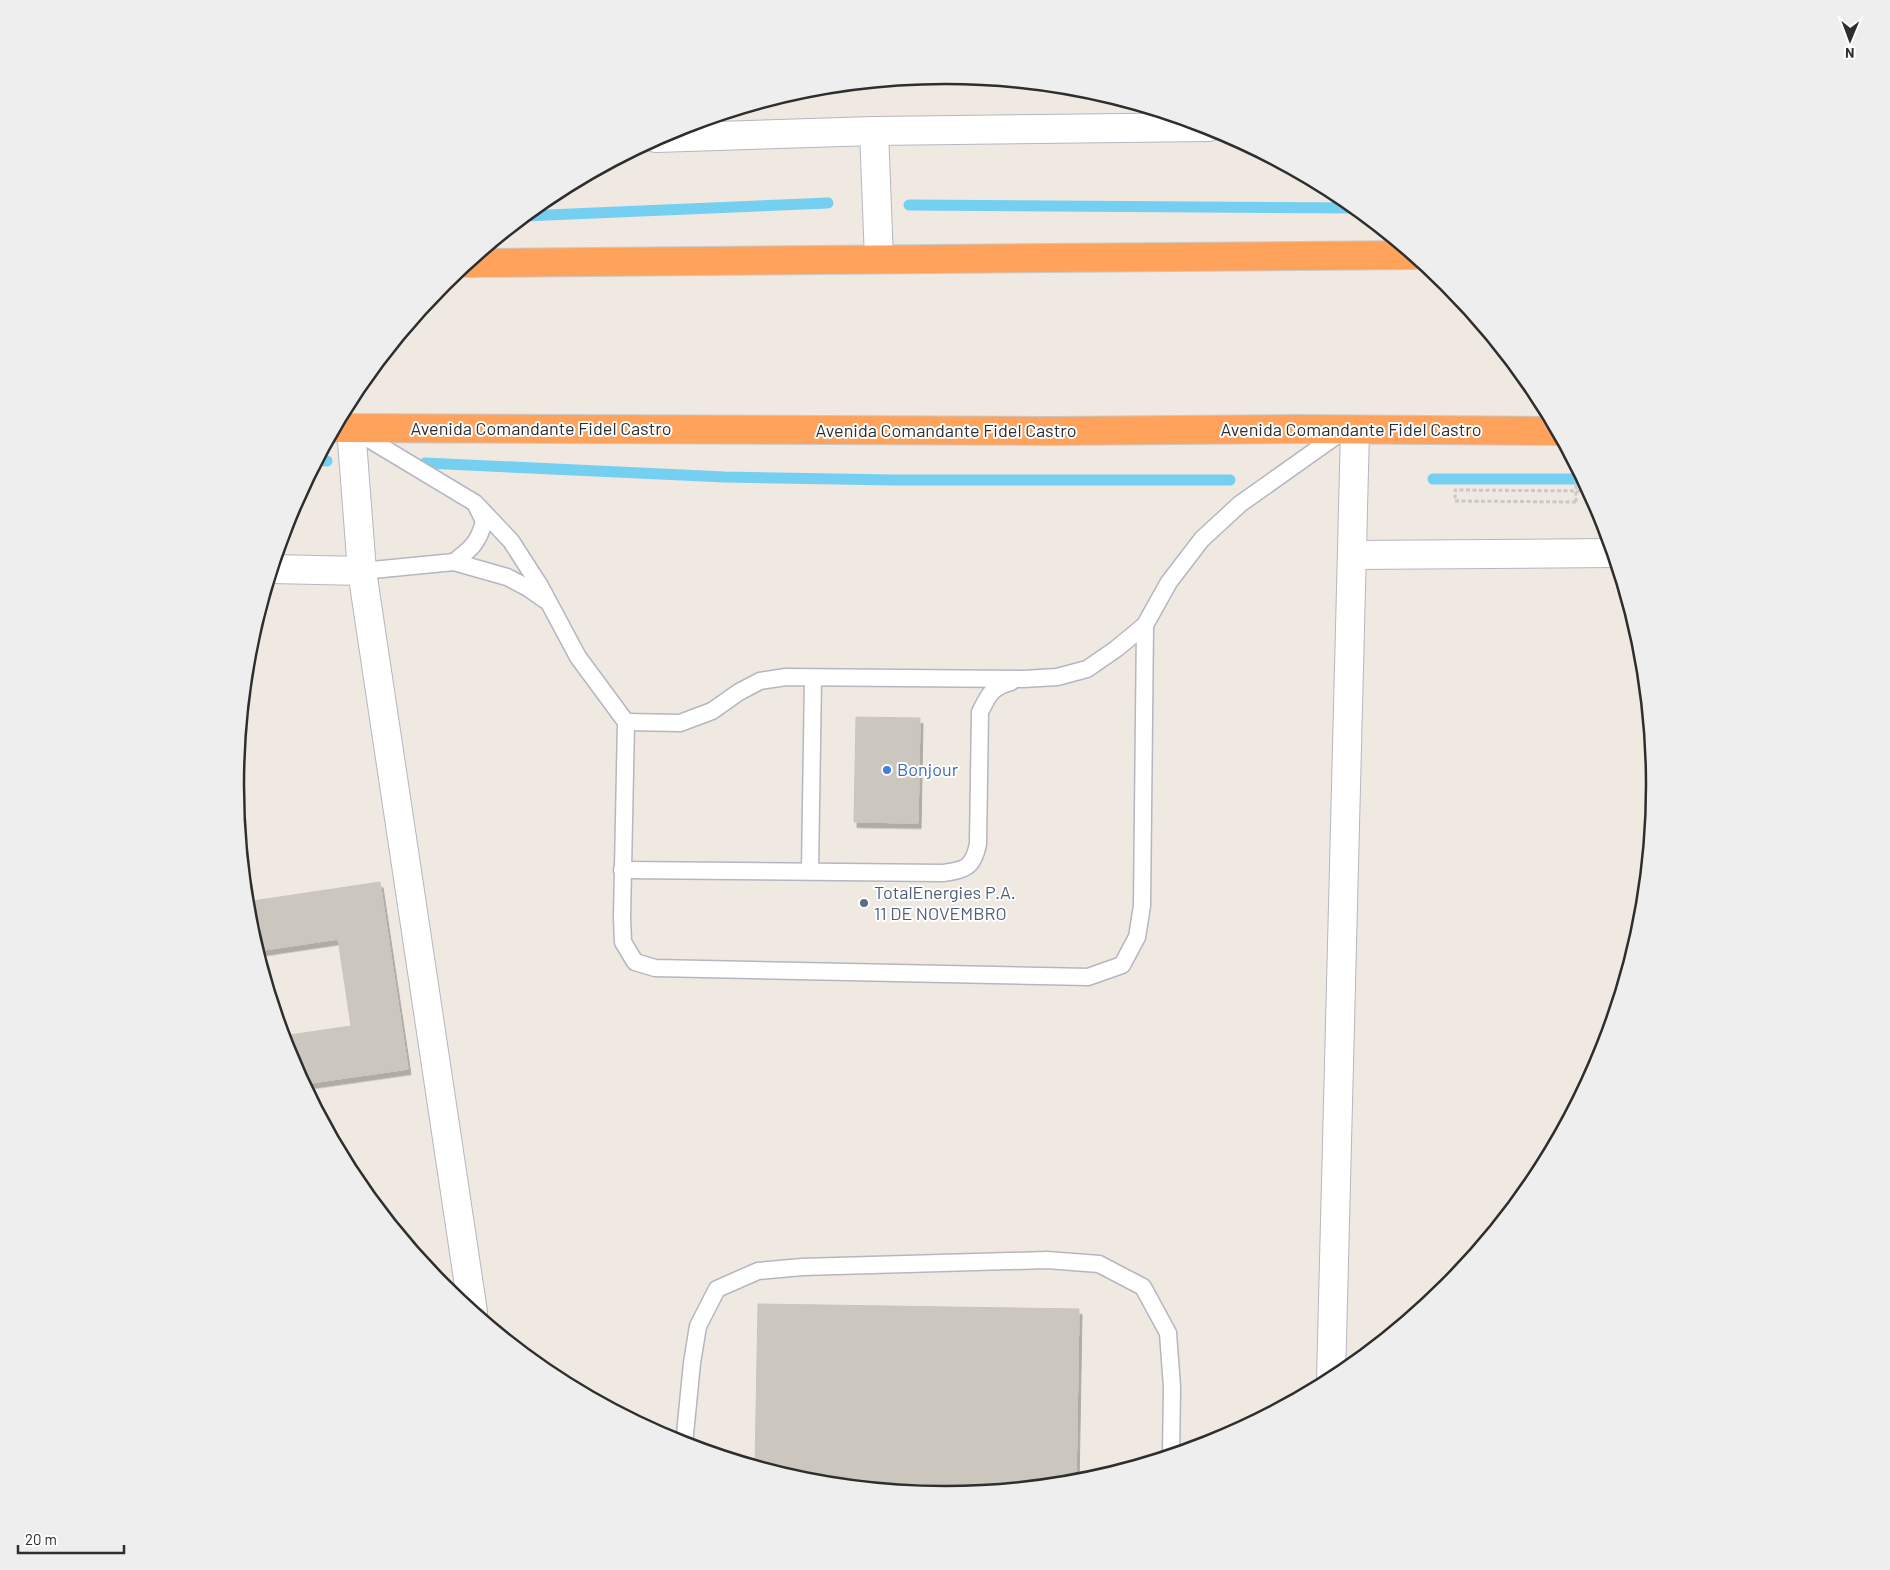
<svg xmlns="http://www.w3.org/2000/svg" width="1890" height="1570" font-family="Barlow,sans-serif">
  <defs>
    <filter id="shadow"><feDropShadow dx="3" dy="5.5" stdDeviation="0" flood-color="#0004"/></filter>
  </defs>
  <rect width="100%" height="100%" fill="#efe9e1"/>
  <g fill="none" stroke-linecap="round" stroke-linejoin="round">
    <!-- stream -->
    <g stroke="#75cff0" stroke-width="11">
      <path d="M909,205L1356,208"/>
      <path d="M524,216L828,203"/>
      <path d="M318,460L327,461"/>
      <path d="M425,463L725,477L894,480H1230"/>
      <path d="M1433,479H1583"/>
    </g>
  </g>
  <!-- building -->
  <g fill="#cbc7bf" stroke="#cbc5ba" filter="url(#shadow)">
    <path d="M856,717L920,718L918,823L854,822Z"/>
    <path d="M380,882L408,1069L304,1084L289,1056L283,1036L351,1026L338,939L257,951L249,923L246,902Z"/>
    <path d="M758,1304L1079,1309L1076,1482L945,1495L806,1481L755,1466Z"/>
  </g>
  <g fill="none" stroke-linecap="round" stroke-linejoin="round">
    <defs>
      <g id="service">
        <path d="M357,432L475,503L511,541L540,586L578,657L626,722L622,917L623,942L635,962L655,968L1088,977L1122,965L1137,937L1142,906L1145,625"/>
        <path d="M454,562C471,549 479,542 484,521L477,507"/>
        <path d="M362,571L454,562L507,577L528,588L545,600"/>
        <path d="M626,722L680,723L712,711L739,692L760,681L786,677L1023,679L1057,677L1087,669L1116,649L1145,625L1169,582L1202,539L1240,504L1343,431"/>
        <path d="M622,870L943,873C965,870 973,868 978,844L980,712C989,694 992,687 1011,682"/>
        <path d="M810,871L813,678"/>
        <path d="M684,1444L692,1363L698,1326L717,1289L758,1271L802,1267L1047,1260L1099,1264L1143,1287L1168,1333L1172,1387L1171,1455"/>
      </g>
      <g id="minor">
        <path d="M874,131L879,259"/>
        <path d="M656,138L874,131L1209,127"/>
        <path d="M351,428L362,571L473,1312"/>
        <path d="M1352,555L1613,553"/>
        <path d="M272,569L362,571"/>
        <path d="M1331,1380L1355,430"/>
      </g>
      <g id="motorway">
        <path d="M468,263L1413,255"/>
        <path d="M335,428L1049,431L1297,429L1557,431"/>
      </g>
    </defs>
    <!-- service casing -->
    <use href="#service" stroke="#b4b7c1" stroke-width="19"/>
    <!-- minor casing -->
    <use href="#minor" stroke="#b4b7c1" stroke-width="30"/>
    <!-- motorway casing -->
    <use href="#motorway" stroke="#c9c9c9" stroke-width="30"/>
    <!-- path -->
    <path stroke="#c9c9c9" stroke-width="3" stroke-dasharray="4 2.5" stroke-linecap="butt" d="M1576,502L1455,501V490L1589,491"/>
    <!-- service -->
    <use href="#service" stroke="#fff" stroke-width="16"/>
    <!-- minor -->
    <use href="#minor" stroke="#fff" stroke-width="28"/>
    <!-- motorway -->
    <use href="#motorway" stroke="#ffa35c" stroke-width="28"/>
    <!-- path-bridge -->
    <path stroke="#c9c9c9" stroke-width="3" stroke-dasharray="4 2.5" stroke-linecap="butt" d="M1576,502V467"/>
  </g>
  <!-- markers -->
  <circle fill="#3f7fe0" stroke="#fff" stroke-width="2" cx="887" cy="770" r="5"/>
  <circle fill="#5c6f8a" stroke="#fff" stroke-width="2" cx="864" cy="903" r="5"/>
  <g text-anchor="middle" stroke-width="4" stroke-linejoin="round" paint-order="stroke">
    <!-- street labels -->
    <g font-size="18" fill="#2e2e2e" stroke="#fff">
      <text x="541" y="435">Avenida Comandante Fidel Castro</text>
      <text x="1351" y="436">Avenida Comandante Fidel Castro</text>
      <text x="946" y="437">Avenida Comandante Fidel Castro</text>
    </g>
    <!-- shop labels -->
    <g font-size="18" fill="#366cbe" stroke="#fff" text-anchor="start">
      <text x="897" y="776">Bonjour</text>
    </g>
    <!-- service labels -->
    <g font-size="18" fill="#4e5e75" stroke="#fff" text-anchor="start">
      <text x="874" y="899">TotalEnergies P.A.<tspan x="874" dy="21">11 DE NOVEMBRO</tspan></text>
    </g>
  </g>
  <!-- crop -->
  <path d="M0 0H1890V1570H0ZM244 785a701 701 0 1 1 1402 0a701 701 0 1 1-1402 0Z" fill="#eee" fill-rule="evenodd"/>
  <path fill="none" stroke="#2e2e2e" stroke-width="2.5" d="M244 785a701 701 0 1 1 1402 0a701 701 0 1 1-1402 0Z"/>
  <!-- north arrow -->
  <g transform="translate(1850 40) rotate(181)" stroke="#ffffff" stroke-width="4" paint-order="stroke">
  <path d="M0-4L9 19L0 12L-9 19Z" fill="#2e2e2e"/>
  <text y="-8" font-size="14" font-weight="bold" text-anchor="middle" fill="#2e2e2e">N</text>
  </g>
  <!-- scale -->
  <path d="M18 1545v8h106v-8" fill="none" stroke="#2e2e2e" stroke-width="2.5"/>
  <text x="25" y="1545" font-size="15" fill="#2e2e2e" stroke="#ffffff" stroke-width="4" paint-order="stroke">20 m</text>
</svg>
